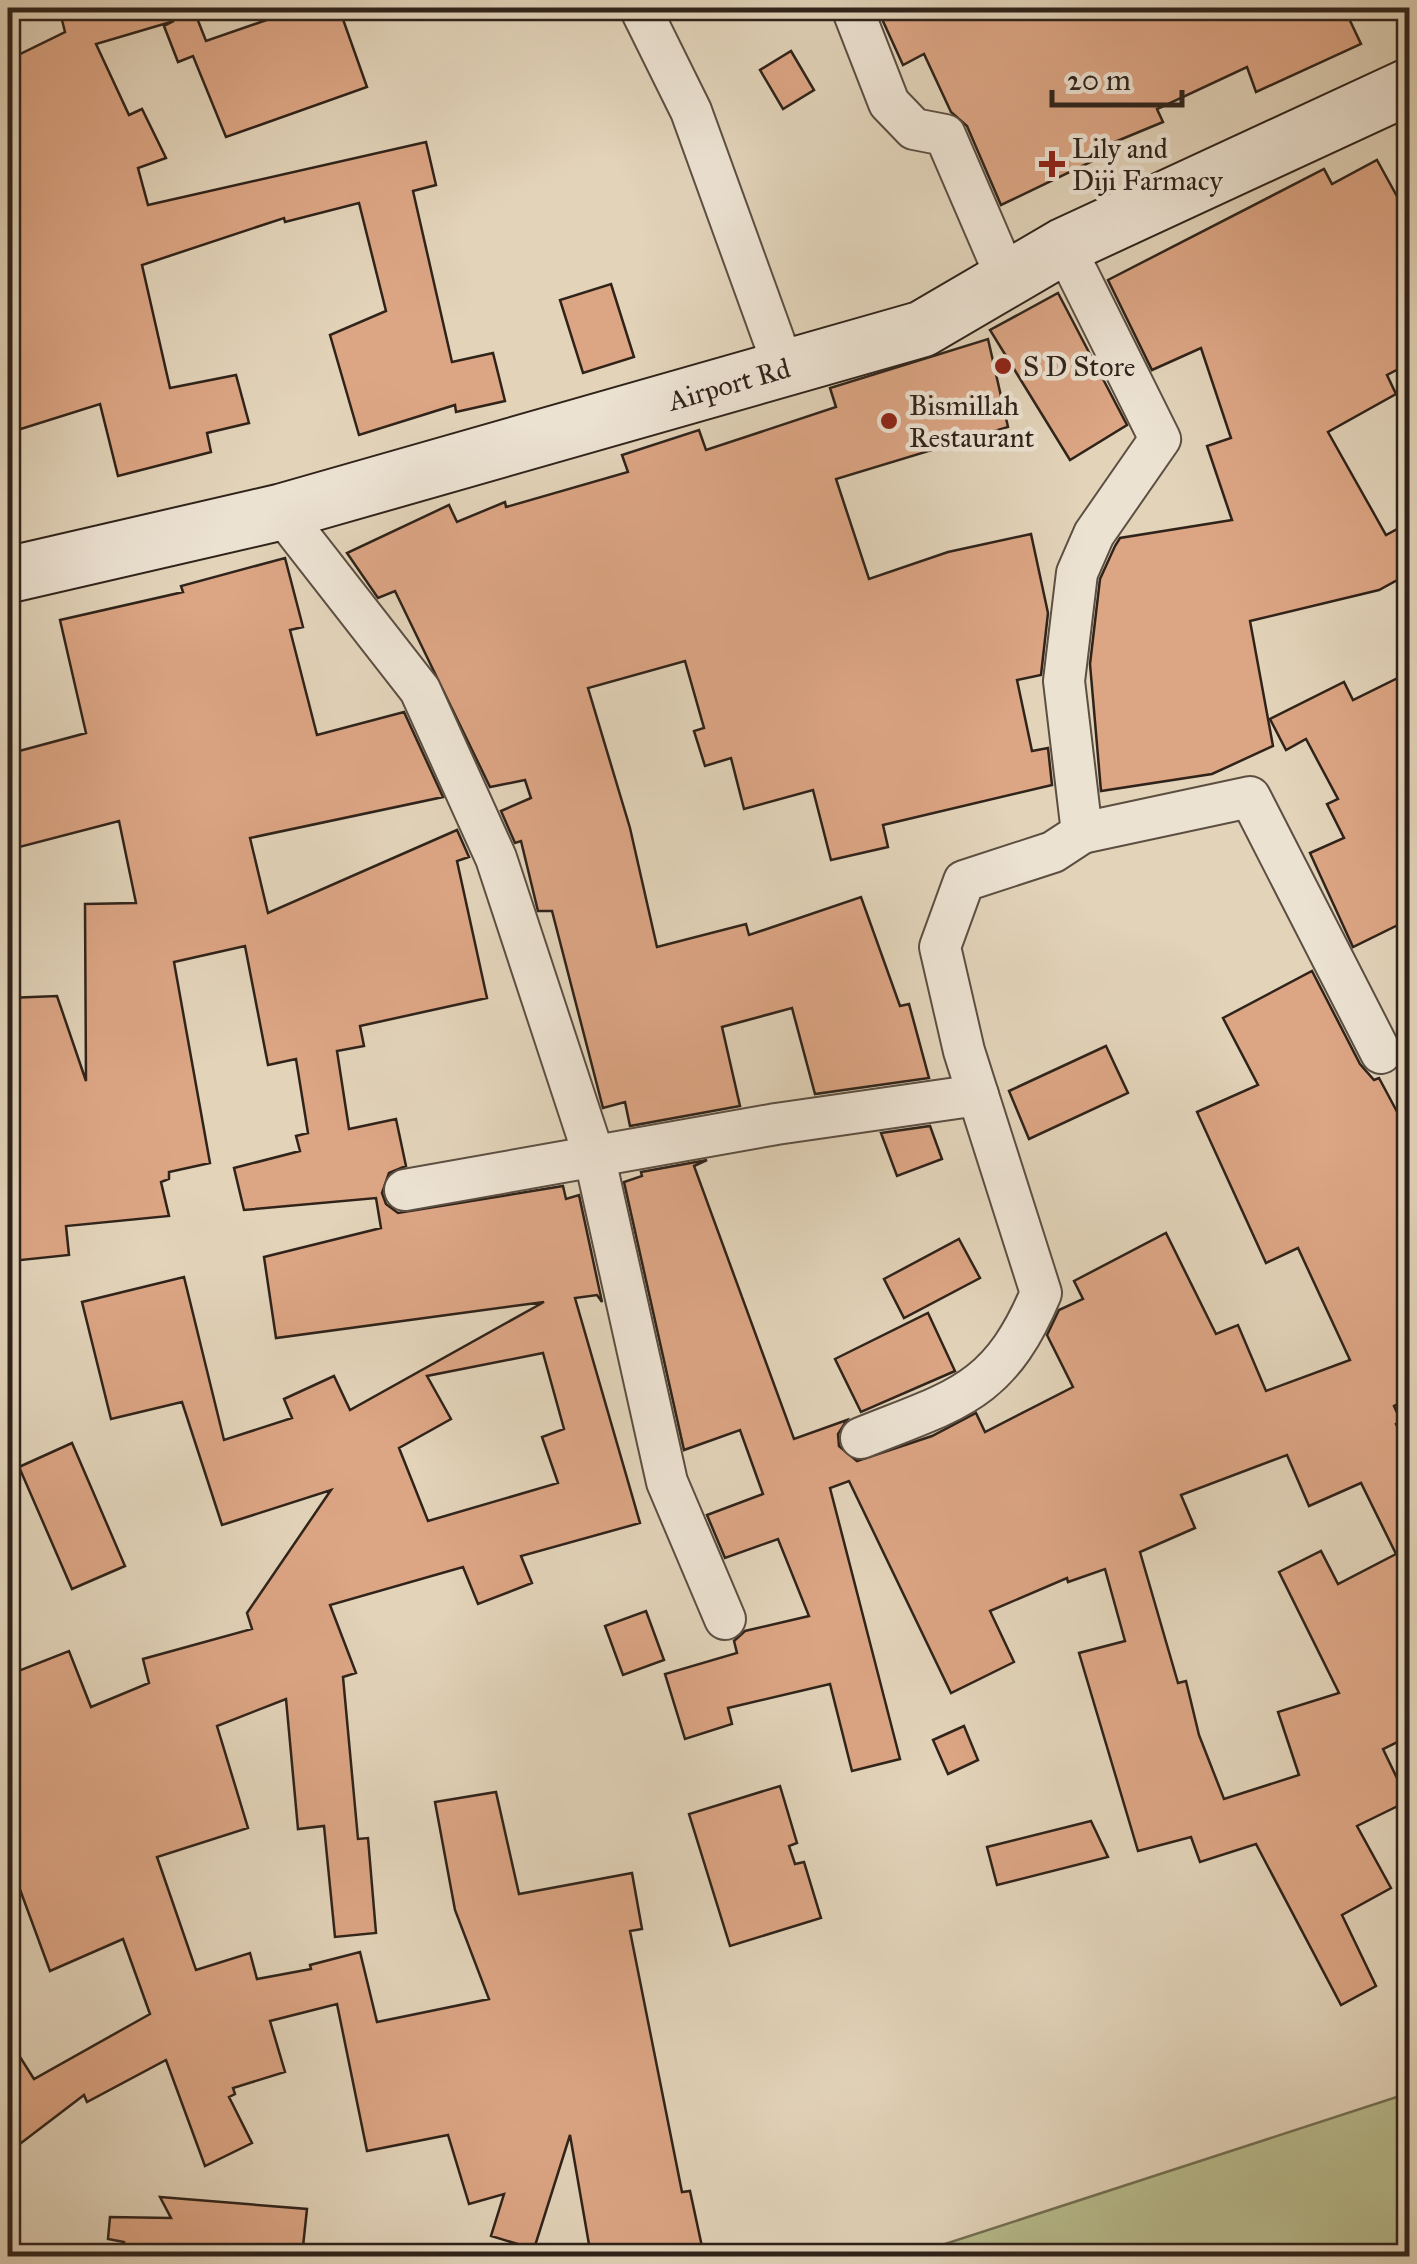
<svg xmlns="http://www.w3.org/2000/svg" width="1417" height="2264" font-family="'IM FELL Great Primer',serif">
  <rect width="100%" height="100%" fill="#e2d3b9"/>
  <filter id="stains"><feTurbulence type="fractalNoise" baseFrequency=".002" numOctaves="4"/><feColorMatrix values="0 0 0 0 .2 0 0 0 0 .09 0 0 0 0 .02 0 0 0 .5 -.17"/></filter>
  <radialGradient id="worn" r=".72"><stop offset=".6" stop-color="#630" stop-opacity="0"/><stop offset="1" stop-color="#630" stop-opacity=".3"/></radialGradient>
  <!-- green -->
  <path fill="#b7bb8c" stroke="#736f53" stroke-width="2.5" d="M1409,2093V2256H908Z"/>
  <!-- building -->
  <g fill="#dca584" stroke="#2f231a" stroke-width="2.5" fill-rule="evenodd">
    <path d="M91,8H187L188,16L195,13L206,41L301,8H339L367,87L226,137L193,56L178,62L164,26L174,21L96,44L129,115L142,109L166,158L138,168L148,205L426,142L436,185L413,191L452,362L493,353L505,401L456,412L455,405L359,435L330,335L386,311L359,203L285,222L284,218L142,265L170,388L236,375L249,423L207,433L211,452L118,476L100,404L8,433V60L65,32L61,16Z"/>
    <path d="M877,8H1344L1361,44L1256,92L1247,67L1157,109L1163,122L1093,151L1097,159L1001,205L967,126L951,112L924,54L903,65Z"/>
    <path d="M791,51L814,90L783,109L760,70Z"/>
    <path d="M1377,160L1410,220V363L1387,375L1396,394L1328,432L1386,535L1410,522V573L1379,590L1250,621L1273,746L1212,774L1101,791L1090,664L1100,579L1115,546L1120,538L1232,520L1207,446L1231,438L1201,348L1152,370L1108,280L1324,169L1332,184Z"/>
    <path d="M611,284L634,357L583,373L560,300Z"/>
    <path d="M1058,293L1127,425L1070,460L990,330Z"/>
    <path d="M988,339L1008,427L836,479L869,579L948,552L1031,534L1048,613L1041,675L1017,680L1032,751L1048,748L1052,785L883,825L888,847L831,860L813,790L744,809L731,758L705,766L694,731L704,728L685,661L588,688L630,828L657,947L746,924L749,935L861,897L900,1006L909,1004L929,1078L815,1094L792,1008L722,1027L740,1106L630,1126L625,1102L603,1108L552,911H538L521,841L515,843L501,811L531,798L525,780L490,787L395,591L378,598L347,553L449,505L457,522L505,502L506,507L628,472L622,455L699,430L706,450L836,407L830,388Z"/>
    <path d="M285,558L303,627L290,630L317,735L404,712L443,797L250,838L268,913L457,830L469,857L457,861L487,998L360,1026L364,1046L337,1051L349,1129L396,1119L406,1166L389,1173L382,1193L386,1204L398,1213L563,1186L566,1199L579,1195L602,1302L597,1295L575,1298L640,1523L521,1556L532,1583L478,1604L463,1567L330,1605L356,1673L343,1677L358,1839L368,1838L376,1933L335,1937L324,1826L298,1829L286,1699L217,1726L248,1828L157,1857L196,1970L250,1953L257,1979L311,1969L310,1965L360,1952L377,2022L489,1999L455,1910L435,1802L496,1792L519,1894L632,1873L642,1929L630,1931L682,2192L690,2191L704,2256H591L570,2135L534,2249L491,2236L504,2194L469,2204L448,2135L367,2151L337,2004L270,2021L285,2072L233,2088L235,2094L229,2097L252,2143L205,2166L166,2060L87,2102L84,2095L8,2153V2038L34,2079L150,2014L123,1939L50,1971L8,1857V1675L69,1651L91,1707L149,1683L143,1659L252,1629L247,1613L331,1490L222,1525L182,1402L111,1419L82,1302L184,1277L224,1440L292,1418L284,1399L334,1376L350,1410L544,1302L276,1338L264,1257L381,1228L376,1198L244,1210L234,1168L300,1151L296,1136L308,1133L296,1059L268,1065L245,946L174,962L210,1163L169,1172V1179L161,1182L169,1216L66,1226L69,1255L12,1261L8,1222V998L57,996L86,1081L85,904L136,903L119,821L8,850V754L86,733L60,620L183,592L181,586ZM543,1353L564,1429L542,1437L558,1483L428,1521L399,1448L451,1419L427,1376Z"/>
    <path d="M1410,672V919L1353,947L1310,853L1344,838L1327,804L1338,799L1306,739L1286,750L1270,719L1344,682L1353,700Z"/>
    <path d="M1312,971L1360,1064L1374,1080L1379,1078L1410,1136V1397L1394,1406L1401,1421L1396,1424L1410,1452V1736L1383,1749L1408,1801L1357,1826L1391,1888L1342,1915L1376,1986L1341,2005L1256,1844L1200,1862L1191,1837L1138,1851L1079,1653L1125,1641L1105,1569L1068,1582L1067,1578L990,1611L1014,1662L951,1693L849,1481L830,1488L900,1759L852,1771L830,1684L728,1708L732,1724L685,1739L665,1674L737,1653L734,1641L745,1631L809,1616L778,1539L725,1558L707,1515L763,1494L740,1430L684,1450L624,1182L642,1176L641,1172L707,1160L694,1166L794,1439L847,1420L838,1434L839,1446L857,1461L932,1436L976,1413L985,1432L1073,1387L1047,1335L1059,1310L1083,1299L1074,1281L1166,1233L1216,1334L1238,1325L1266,1391L1350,1360L1298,1248L1266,1263L1197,1112L1258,1085L1223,1018ZM1287,1455L1309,1506L1361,1483L1396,1554L1338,1584L1321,1551L1279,1572L1339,1693L1278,1712L1299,1775L1224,1799L1199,1735L1186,1681L1178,1683L1140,1552L1195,1528L1181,1495Z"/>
    <path d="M1106,1046L1128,1093L1029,1139L1009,1091Z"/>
    <path d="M930,1126L942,1159L897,1176L881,1133Z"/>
    <path d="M959,1239L980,1278L904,1318L884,1279Z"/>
    <path d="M928,1313L955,1371L861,1412L835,1359Z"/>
    <path d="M72,1443L125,1566L72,1589L19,1467Z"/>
    <path d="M646,1611L664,1660L623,1675L605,1626Z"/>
    <path d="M964,1726L978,1760L948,1774L933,1740Z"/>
    <path d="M780,1786L797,1843L789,1846L795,1864L804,1862L821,1918L730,1946L689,1814Z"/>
    <path d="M1091,1821L1108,1857L997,1885L987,1847Z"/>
    <path d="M160,2197L307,2209L302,2256H228L157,2246V2256H124V2242L108,2239L110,2217L171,2218Z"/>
  </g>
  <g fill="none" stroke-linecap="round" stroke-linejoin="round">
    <defs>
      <g id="minor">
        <path d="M640,8L691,111L784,368"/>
        <path d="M852,8L889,103L914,129L945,135L1007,279"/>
        <path d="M281,512L420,690L496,858L595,1159L667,1482L725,1619"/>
        <path d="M1082,833L1250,797L1381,1053"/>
        <path d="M405,1190L776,1124L978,1095"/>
        <path d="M861,1438C955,1400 999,1394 1041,1293L964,1051L940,947L964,881L1053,852L1082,833L1064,681L1077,573L1094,534L1160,439L1064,246"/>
      </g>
      <path id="secondary" d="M8,575L281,512L922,329L1064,246L1410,86"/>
    </defs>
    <!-- minor casing -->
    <use href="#minor" stroke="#5c4f42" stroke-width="44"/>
    <!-- secondary casing -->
    <use href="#secondary" stroke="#2f231a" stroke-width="59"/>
    <!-- minor -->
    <use href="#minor" stroke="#ece2d2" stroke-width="40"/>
    <!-- secondary -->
    <use href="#secondary" stroke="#ece2d2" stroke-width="55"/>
  </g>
  <!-- markers -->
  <g fill="#8f2418" stroke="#ece2d2" stroke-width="4">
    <path d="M1047 149h10v10h10v10h-10v10h-10v-10h-10v-10h10z"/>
    <circle cx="1003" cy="366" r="10"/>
    <circle cx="889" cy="421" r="10"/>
  </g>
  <g text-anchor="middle" stroke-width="9" stroke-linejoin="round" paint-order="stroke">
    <!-- poi labels -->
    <g font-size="28" fill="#2f231a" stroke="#ece2d2" text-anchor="start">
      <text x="1072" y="158">Lily and<tspan x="1072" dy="32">Diji Farmacy</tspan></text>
      <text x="1023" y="376">S D Store</text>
      <text x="909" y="415">Bismillah<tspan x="909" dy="32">Restaurant</tspan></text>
    </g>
    <!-- street labels -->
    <g font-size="28" fill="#2f231a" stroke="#ece2d2">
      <text transform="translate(729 384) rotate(-16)" y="10">Airport Rd</text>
    </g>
  </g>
  <!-- margin -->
  <rect width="1417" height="2264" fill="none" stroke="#e2d3b9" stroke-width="40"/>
  <rect x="10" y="10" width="1397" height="2244" fill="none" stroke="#2f231a" stroke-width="5"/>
  <rect x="20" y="20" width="1377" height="2224" fill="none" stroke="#2f231a" stroke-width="2.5"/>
  <!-- scale -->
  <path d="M1052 90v15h130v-15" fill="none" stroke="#2f231a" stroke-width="5"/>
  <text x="1067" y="90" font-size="30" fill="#2f231a" stroke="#ece2d2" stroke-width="8" paint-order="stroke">20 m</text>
  <rect width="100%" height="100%" filter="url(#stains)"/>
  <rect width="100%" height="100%" fill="url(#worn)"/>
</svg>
